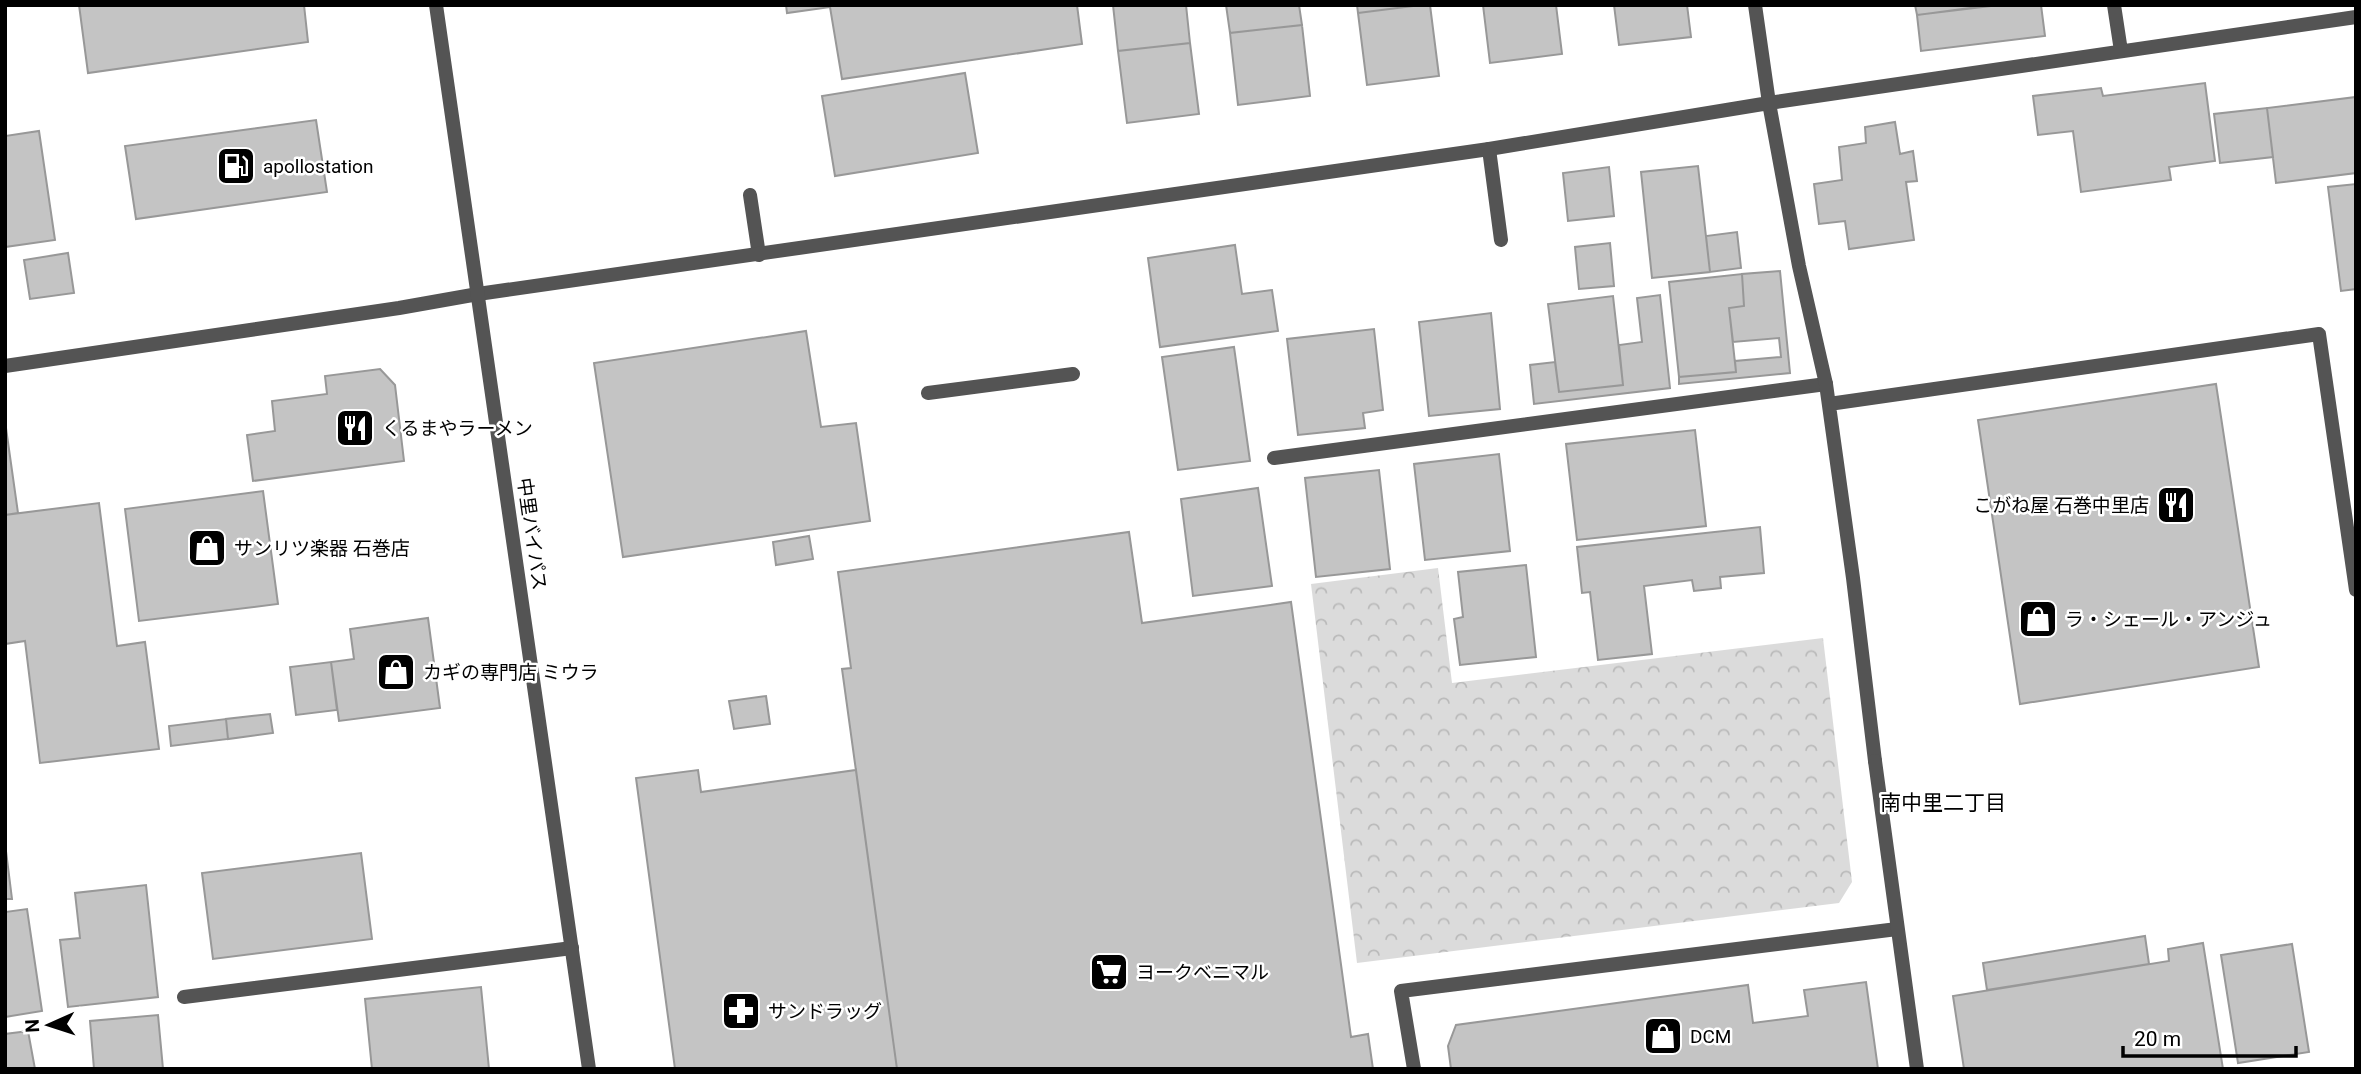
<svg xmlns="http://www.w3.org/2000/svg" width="2361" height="1074" viewBox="0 0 2361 1074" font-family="Roboto,'Noto Sans JP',sans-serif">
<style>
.park{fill:url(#park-crowns)}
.building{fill:#c4c4c4;stroke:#989898;stroke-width:2}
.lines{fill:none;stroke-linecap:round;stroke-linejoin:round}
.service{stroke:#545454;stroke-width:14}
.minor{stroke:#545454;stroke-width:14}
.tertiary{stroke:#545454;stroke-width:14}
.labels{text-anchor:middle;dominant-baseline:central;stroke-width:5;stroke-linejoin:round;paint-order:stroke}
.poi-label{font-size:19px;fill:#000;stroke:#fff;text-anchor:start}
.street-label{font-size:19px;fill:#000;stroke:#fff}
.neighbourhood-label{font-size:21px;fill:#000;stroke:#fff}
</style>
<defs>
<pattern id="park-crowns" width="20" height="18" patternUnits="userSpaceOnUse" patternTransform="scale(1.75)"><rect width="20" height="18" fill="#dbdbdb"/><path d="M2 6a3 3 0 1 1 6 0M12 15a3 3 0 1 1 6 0" fill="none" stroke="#bababa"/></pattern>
</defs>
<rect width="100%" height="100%" fill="#fff"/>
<!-- park -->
<path class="park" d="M1438,568L1452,683L1823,638L1852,882L1839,903L1357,963L1311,584Z"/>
<!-- building -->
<path class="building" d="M79,5H304L308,42L88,73Z
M786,5H1077L1082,44L842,79L830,7L787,13Z
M1113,5H1186L1190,43L1118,51Z
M1226,5H1299L1302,25L1230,33Z
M1357,5H1421L1358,13Z
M1421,5H1430L1439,76L1367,85L1358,13Z
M1483,5H1556L1562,54L1490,63Z
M1614,5H1687L1691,37L1619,45Z
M1915,5H1990V6L1917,15Z
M1992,5H2041L2045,36L1921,51L1917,15Z
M1302,25L1310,96L1238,105L1230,33Z
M1190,43L1199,114L1127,123L1118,51Z
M965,73L978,153L835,176L822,96Z
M2205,83L2215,161L2169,167L2171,180L2081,192L2073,131L2038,135L2033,96L2101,88L2103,96Z
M2356,97V173L2276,183L2267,108Z
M2267,108L2273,157L2220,163L2214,114Z
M316,120L327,192L136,219L125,146Z
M1895,122L1900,154L1913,151L1917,181L1906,182L1914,240L1849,249L1845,221L1819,224L1814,184L1842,180L1839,147L1866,143L1865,127Z
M39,131L55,240L5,247V136Z
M1698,166L1710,272L1652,278L1641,172Z
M1609,167L1614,216L1568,221L1563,173Z
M2356,184V289L2341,291L2328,187Z
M1737,232L1741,268L1710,272L1706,236Z
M1610,243L1614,286L1579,289L1575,247Z
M1235,245L1242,294L1272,290L1278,331L1160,347L1148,258Z
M68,253L74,293L30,299L24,260Z
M1780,271L1790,373L1679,384V377L1736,372L1735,361L1781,357L1779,338L1733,342L1729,308L1744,306L1742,274Z
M1742,274L1744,306L1729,308L1736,372L1679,377L1669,282Z
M1660,295L1670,388L1534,404L1530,365L1555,362L1559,392L1623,385L1619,345L1642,342L1637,298Z
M1613,296L1623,385L1559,392L1548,304Z
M1491,313L1500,409L1429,416L1419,322Z
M1374,329L1383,410L1363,413L1365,428L1298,435L1287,339Z
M806,331L821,427L856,423L870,521L623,557L594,363Z
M1234,347L1250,461L1178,470L1162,357Z
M380,369L395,385L404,461L253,481L247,435L275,431L272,401L327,394L325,376Z
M2216,384L2259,667L2020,704L1978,420Z
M5,421L18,513L5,515Z
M1695,430L1706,526L1577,540L1566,444Z
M1499,454L1510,551L1425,560L1414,464Z
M1379,470L1390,569L1316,577L1305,478Z
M1258,488L1272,586L1193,596L1181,499Z
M263,491L278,604L139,621L125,509Z
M99,503L117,646L145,642L159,749L40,763L25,641L5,644V515Z
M1760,527L1764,573L1720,577L1721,588L1694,591L1692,580L1644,586L1652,654L1598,660L1590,592L1582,593L1577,547Z
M1129,532L1142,623L1291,602L1351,1037L1368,1034L1373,1069H897L842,669L851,668L838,572Z
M809,536L813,559L776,565L773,542Z
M1526,565L1536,657L1460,665L1454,619L1463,617L1458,572Z
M428,618L440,708L339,721L331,662L354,659L350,629Z
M331,662L337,710L296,715L290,667Z
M766,696L770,724L734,729L729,701Z
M270,714L273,733L228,739L226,719Z
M226,719L228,739L171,746L169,726Z
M698,770L701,792L856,770L897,1069H675L636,778Z
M5,843L12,899H5Z
M361,853L372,939L213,959L202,873Z
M146,885L158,997L68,1007L60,940L80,938L75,893Z
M27,909L42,1011L5,1017V912Z
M2145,936L2149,964L1987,990L1983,963Z
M2203,943L2223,1069H1964L1953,996L2169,961L2168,949Z
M2292,944L2309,1052L2238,1063L2221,955Z
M1866,982L1878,1069H1451L1448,1046L1456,1025L1748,985L1753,1023L1808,1016L1804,990Z
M481,987L489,1069H372L365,999Z
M158,1015L163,1069H94L90,1021Z
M28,1031L35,1069H5V1034Z"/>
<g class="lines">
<!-- service -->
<path class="service" d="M1489,149L1501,240
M750,195L759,255
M928,393L1073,374
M1274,458L1826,384
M184,997L572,948"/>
<!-- minor -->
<path class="minor" d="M1755,5L1769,103L1799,266L1826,384L1853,578L1875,761
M2114,5L2121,51
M5,366L399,308L478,294L1489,149L1769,103L2356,17
M1829,404L2319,334L2356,590
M1414,1069L1401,991L1897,929"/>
<!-- tertiary -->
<path class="tertiary" d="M436,5L589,1069
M1875,761L1917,1069"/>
</g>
<!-- icons -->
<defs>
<symbol id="fuel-square" viewBox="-11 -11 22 22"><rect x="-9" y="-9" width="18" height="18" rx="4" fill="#000" stroke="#fff"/><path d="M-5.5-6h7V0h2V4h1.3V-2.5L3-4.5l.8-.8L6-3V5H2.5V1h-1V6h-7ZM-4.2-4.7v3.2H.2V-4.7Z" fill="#fff"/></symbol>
<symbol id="restaurant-square" viewBox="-11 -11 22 22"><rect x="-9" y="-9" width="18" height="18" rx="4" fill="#000" stroke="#fff"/><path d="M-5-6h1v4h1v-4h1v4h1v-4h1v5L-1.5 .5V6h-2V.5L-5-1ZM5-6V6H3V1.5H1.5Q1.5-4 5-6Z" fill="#fff"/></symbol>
<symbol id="shop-square" viewBox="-11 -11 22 22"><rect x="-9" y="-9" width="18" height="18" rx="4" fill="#000" stroke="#fff"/><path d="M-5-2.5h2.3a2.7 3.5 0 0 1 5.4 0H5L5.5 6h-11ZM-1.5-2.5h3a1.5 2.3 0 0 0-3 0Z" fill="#fff"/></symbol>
<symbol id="supermarket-square" viewBox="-11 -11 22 22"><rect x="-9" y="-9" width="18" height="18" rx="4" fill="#000" stroke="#fff"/><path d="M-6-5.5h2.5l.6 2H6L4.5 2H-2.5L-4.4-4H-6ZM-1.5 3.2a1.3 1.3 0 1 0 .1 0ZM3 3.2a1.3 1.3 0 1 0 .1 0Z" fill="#fff"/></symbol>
<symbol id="pharmacy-square" viewBox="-11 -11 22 22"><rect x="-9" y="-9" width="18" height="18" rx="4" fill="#000" stroke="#fff"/><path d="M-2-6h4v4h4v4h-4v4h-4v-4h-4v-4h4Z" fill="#fff"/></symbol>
</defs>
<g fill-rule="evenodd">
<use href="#fuel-square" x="214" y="144" width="44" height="44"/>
<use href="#restaurant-square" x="333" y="406" width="44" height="44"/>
<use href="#restaurant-square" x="2154" y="483" width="44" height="44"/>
<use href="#shop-square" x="185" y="526" width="44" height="44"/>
<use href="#shop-square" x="2016" y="597" width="44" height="44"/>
<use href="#shop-square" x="374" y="650" width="44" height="44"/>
<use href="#supermarket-square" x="1087" y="950" width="44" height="44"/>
<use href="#pharmacy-square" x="719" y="989" width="44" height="44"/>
<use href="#shop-square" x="1641" y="1014" width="44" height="44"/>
</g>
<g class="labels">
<!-- poi labels -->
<g class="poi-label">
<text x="263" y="166">apollostation</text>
<text x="382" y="428">くるまやラーメン</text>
<text x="2149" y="505" text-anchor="end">こがね屋 石巻中里店</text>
<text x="234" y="548">サンリツ楽器 石巻店</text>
<text x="2065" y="619">ラ・シェール・アンジュ</text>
<text x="423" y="672">カギの専門店 ミウラ</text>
<text x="1136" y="972">ヨークベニマル</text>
<text x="768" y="1011">サンドラッグ</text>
<text x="1690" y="1036">DCM</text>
</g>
<!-- street labels -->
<g class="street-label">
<text transform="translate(532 534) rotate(82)">中里バイパス</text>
</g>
<!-- neighbourhood labels -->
<g class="neighbourhood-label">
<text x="1943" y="803">南中里二丁目</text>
</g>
</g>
<!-- border -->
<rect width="2361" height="1074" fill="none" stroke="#000000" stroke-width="14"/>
<!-- north arrow -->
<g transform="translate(49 1025) rotate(267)" stroke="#ffffff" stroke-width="5" paint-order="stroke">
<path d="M0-5L12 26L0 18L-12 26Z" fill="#000000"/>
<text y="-10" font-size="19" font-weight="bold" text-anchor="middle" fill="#000000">N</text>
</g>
<!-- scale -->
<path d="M2123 1046v10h173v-10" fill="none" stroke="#000000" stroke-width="3.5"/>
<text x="2134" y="1046" font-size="21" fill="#000000" stroke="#ffffff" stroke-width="5" paint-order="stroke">20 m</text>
</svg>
